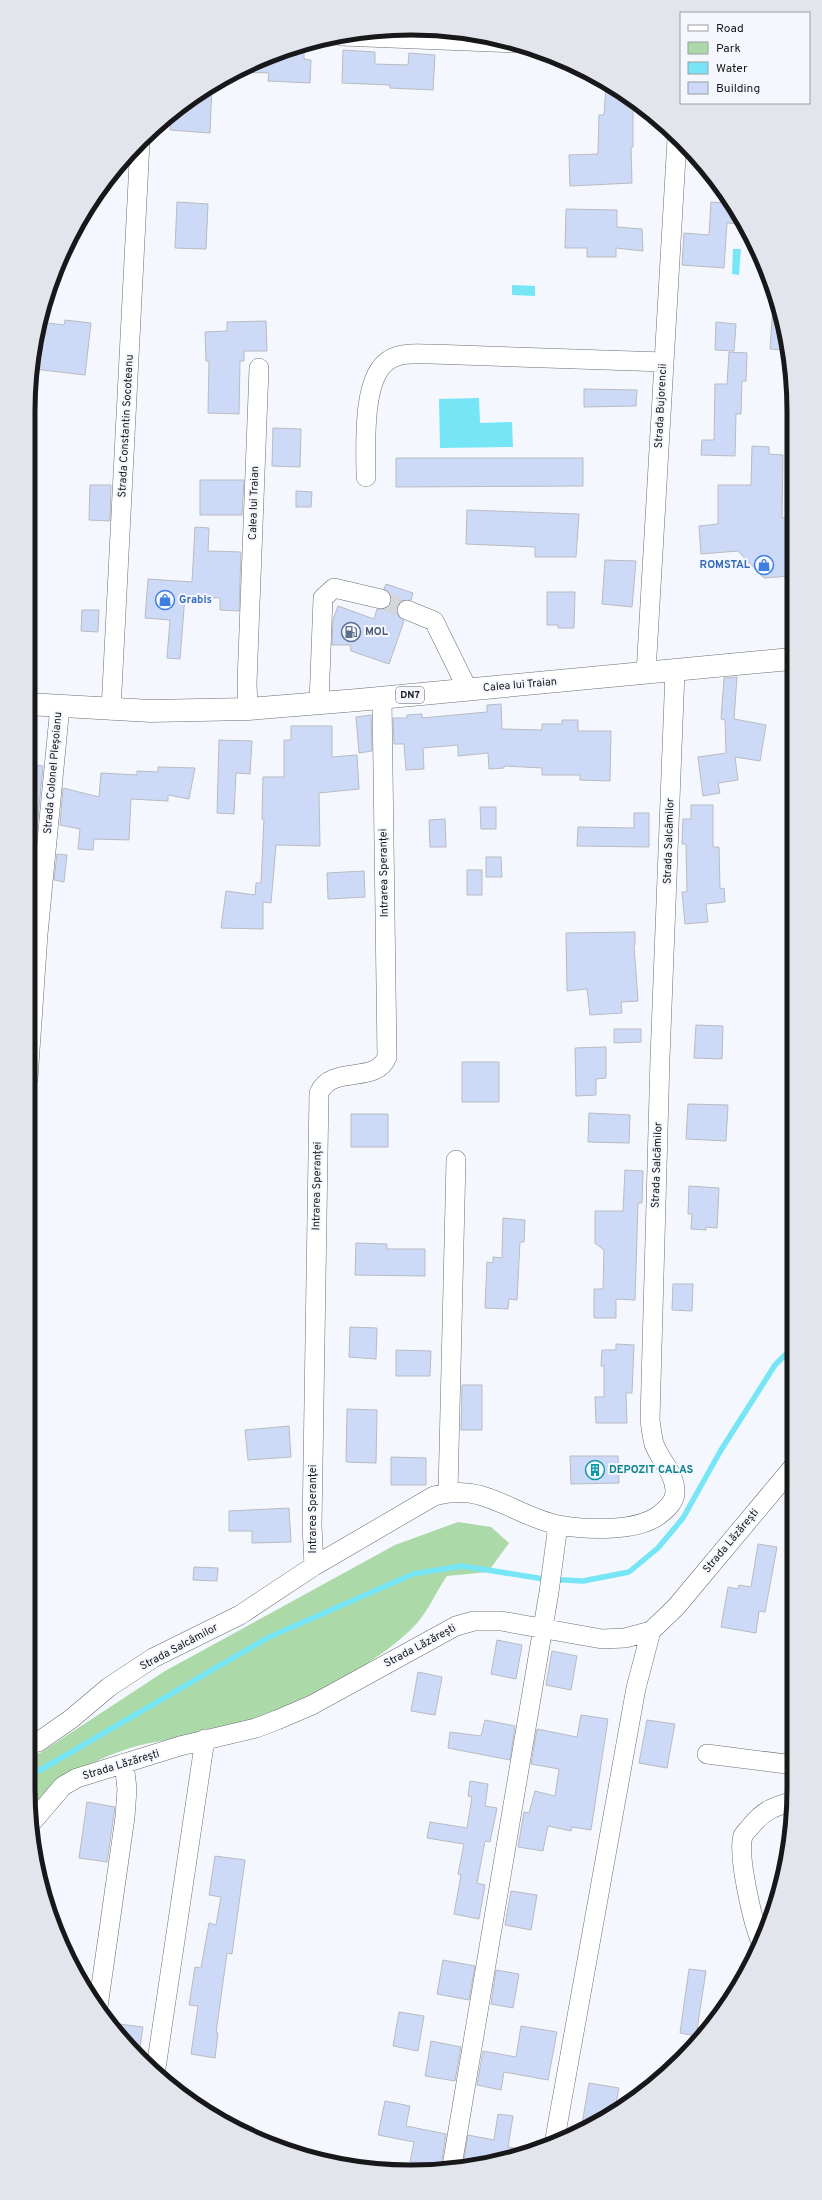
<svg xmlns="http://www.w3.org/2000/svg" width="822" height="2200" viewBox="0 0 822 2200" font-family="Overpass,sans-serif">
<style>
.green{fill:#abd9a8}
.water{fill:#76e6f6}
.lines{fill:none;stroke-linecap:round;stroke-linejoin:round}
.stream{stroke:#76e6f6;stroke-width:5.5}
.building{fill:#cddaf7;stroke:#b9bbc1}
.minor-tunnel{stroke:#d3d6db;stroke-width:19;stroke-dasharray:19 10;stroke-linecap:butt}
.minor-casing{stroke:#6c6e73;stroke-width:20}
.highway-casing{stroke:#6c6e73;stroke-width:23}
.minor{stroke:#fff;stroke-width:19}
.highway{stroke:#fff;stroke-width:22}
.labels{text-anchor:middle;dominant-baseline:central;stroke-width:4;stroke-linejoin:round;paint-order:stroke}
.shield{fill:#f4f7fd;stroke:#5a5b5e;stroke-width:1}
.shield-label{font-size:10px;font-weight:bold;fill:#18181a}
.street-label{font-size:11px;fill:#18181a;stroke:#f4f7fd}
.shop-label{font-size:11px;font-weight:bold;fill:#366cbe;stroke:#f4f7fd;text-anchor:end}
.service-label{font-size:11px;font-weight:bold;fill:#4e5e75;stroke:#f4f7fd;text-anchor:start}
.culture-label{font-size:11px;font-weight:bold;fill:#0d838f;stroke:#f4f7fd;text-anchor:start}
.rim{fill:none;stroke:#18181a;stroke-width:5}
</style>
<rect width="100%" height="100%" fill="#f4f7fd"/>
<!-- green -->
<path class="green" d="M458,1522L491,1527L509,1543L488,1572L447,1576C437,1590 429,1609 418,1622C377,1668 280,1714 220,1729C193,1736 165,1739 137,1746C100,1756 57,1779 31,1807L28,1789V1757L40,1753L165,1671L395,1545Z"/>
<!-- water -->
<path class="water" d="M733,249H741L739,275L732,274Z
M512,285L535,286V296L512,295Z
M479,398L480,423L512,422L513,447L440,448L439,399Z"/>
<g class="lines">
<!-- stream -->
<path class="stream" d="M28,1775L42,1769L267,1638L413,1574L462,1566L544,1579L583,1581L629,1572L658,1548L683,1518L721,1450L775,1365L793,1347"/>
</g>
<!-- building -->
<path class="building" d="M343,50L375,52V64L408,65L409,53L435,55L433,90L390,88V85L342,83Z
M283,51L304,52V59L311,60L310,83L268,81L269,73L236,72Z
M212,84L210,133L170,130L171,114Z
M606,85L624,92L633,101V147H631L632,183L570,186L569,155L598,154L599,115H604Z
M177,202L208,204L206,249L175,248Z
M711,202L727,203L740,224L727,223L724,268L682,265L684,233L709,235Z
M566,209L617,210V227L642,229L643,251L616,248V257H587V248H565Z
M773,304H775L788,350L770,349Z
M65,320L91,323L85,375L34,369L40,322L64,325Z
M266,321L267,351H244V361H240L239,414L208,413L209,361H206L205,332L227,331V322Z
M716,322L736,324L734,351L715,350Z
M729,352L747,353L746,381H742L741,414H736L735,456L701,455L702,440H714L715,384H727Z
M584,389L637,390L636,406L584,407Z
M273,428L301,429L300,467L272,466Z
M752,446L769,447V454L783,455L782,518L791,517V576L764,578L738,551L701,554L699,526L718,524V485H751Z
M396,458H583V486L396,487Z
M200,480H244L242,515H200Z
M90,485H111L110,521L89,520Z
M296,491L312,492L311,507H296Z
M467,510L579,514L576,557H535V547L466,544Z
M195,527L209,528L208,551L241,552L239,611L220,610V598L185,596L180,659L167,658L170,620L145,618L148,579L192,582Z
M605,560L636,561L632,607L602,604Z
M386,584L413,593L411,600L401,601L397,606L398,616L404,621L389,664L351,651L350,645H332L333,620L338,606L374,619L377,609H385L392,602L391,595L384,589Z
M547,592H575L574,628H558V625H547Z
M82,610H99L98,632L81,631Z
M737,677L734,719L766,725L760,761L735,757L738,780L718,783L720,793L703,796L698,757L726,753L725,720L721,719L724,678Z
M501,704L502,729L542,730V724H562V720H578V731H611L610,781L580,780V775H542V768L504,766V768L489,769L488,753L458,756V745L423,748L424,769L406,770L404,744H394L393,718H407V715L422,714V718L487,712V705Z
M371,715L372,751L359,753L356,717Z
M291,726H332V757L357,755L359,789L319,793L320,846L276,845L271,903L263,902V929L221,928L226,891L255,895L256,883H261L264,819H262L263,777H284V740H291Z
M219,740L252,741L250,774L236,773L234,814L217,813Z
M28,764L43,766L33,871H28Z
M158,767L195,768L189,799L168,795V801L131,799L129,840L94,839L93,850L78,849L80,829L60,825L63,788L99,797L101,773L137,775V771L158,772Z
M691,805H713V847H719L720,889L724,888L725,902L706,904L708,922L685,924L682,892H687L686,844H682L683,819H691Z
M480,807H496V829H481Z
M634,813H649V847L577,846L578,827L634,828Z
M445,819L446,847H430L429,820Z
M57,854L67,855L64,882L54,880Z
M486,857H501L502,877H486Z
M467,870H482V895H467Z
M364,871L365,897L328,899L327,873Z
M635,932V945H634L638,1001L621,1002L622,1013L590,1015L587,989L567,991L566,933Z
M696,1025L723,1026L722,1059L694,1058Z
M614,1029H641V1042L614,1043Z
M606,1047V1078L596,1079V1095L576,1096L575,1048Z
M462,1062H499V1102H462Z
M688,1104L728,1105L726,1141L686,1139Z
M589,1113L630,1115L629,1143L588,1142Z
M351,1114H388V1147H351Z
M625,1170L643,1171L642,1203H638L635,1300L616,1299V1318H594V1289H603L604,1250L595,1243V1211H623Z
M689,1186L719,1188L717,1228L706,1227V1230L691,1229L692,1214H688Z
M503,1218L525,1220L524,1242H520L517,1300L509,1299L508,1309L485,1308L487,1262L493,1263V1257L502,1258Z
M356,1243L387,1244V1249H425V1276L355,1275Z
M673,1284H693L692,1311L672,1310Z
M350,1327L377,1328L376,1359L349,1357Z
M616,1344L634,1345L632,1393H626L627,1423H596L595,1397H604V1366H601L602,1350H616Z
M396,1350L431,1351L430,1376H396Z
M462,1385H482V1430H461Z
M347,1409L377,1410L376,1463L346,1462Z
M289,1426L291,1457L248,1460L245,1430Z
M570,1456H618L619,1483L571,1484Z
M391,1457L426,1458V1485H391Z
M289,1508L291,1542L252,1543V1531H229V1511Z
M758,1544L777,1547L765,1612L759,1611L756,1633L721,1627L728,1587L738,1589L739,1585L751,1587Z
M194,1567L218,1568L217,1581L193,1580Z
M497,1640L522,1645L516,1679L491,1674Z
M552,1651L577,1656L571,1690L546,1685Z
M418,1672L442,1677L435,1715L411,1711Z
M581,1715L608,1719L591,1830L572,1827L571,1831L548,1826L543,1851L518,1847L524,1812L529,1813L535,1791L555,1796L559,1769L531,1764L537,1729L577,1737Z
M485,1720L515,1726L510,1760L448,1748L450,1732L481,1736Z
M647,1720L675,1724L667,1768L639,1763Z
M470,1781L488,1784L485,1806L497,1808L490,1842L485,1841L477,1883L485,1885L479,1919L454,1914L461,1875L458,1874L464,1844L427,1838L430,1822L467,1828L472,1797L468,1796Z
M87,1802L115,1807L107,1862L79,1858Z
M215,1856L245,1860L232,1954L227,1953L216,2033H218L215,2058L191,2054L198,2006L189,2005L195,1967L201,1968L209,1923L216,1925L221,1897L209,1895Z
M511,1891L537,1895L531,1930L505,1925Z
M443,1960L475,1966L469,2000L437,1994Z
M689,1969L706,1971L696,2036L680,2033Z
M496,1970L519,1974L513,2008L491,2004Z
M399,2012L424,2016L418,2051L393,2046Z
M119,2024L143,2027L139,2055L123,2041L118,2035Z
M521,2026L557,2032L548,2080L504,2072L501,2090L477,2085L483,2051L516,2057Z
M431,2041L461,2047L455,2081L425,2076Z
M589,2083L619,2088L614,2113L581,2130Z
M385,2101L410,2106L406,2126L446,2134L441,2166L410,2162L414,2142L378,2135Z
M498,2114L513,2116L508,2147L531,2151L486,2165H463L468,2135L494,2140Z"/>
<g class="lines">
<!-- minor-tunnel -->
<path class="minor-tunnel" d="M381,599L407,610"/>
<defs>
<path id="minor" d="M341,36L514,43
M366,477C366,449 361,377 389,360C401,352 418,354 431,354L664,362
M407,610L434,621L468,690
M646,673L677,139
M319,703L323,598L334,588L381,599
M248,709L247,683L259,368
M111,710L140,142
M28,1079L38,934L60,706
M448,1492L456,1160
M314,1566L312,1526L319,1093C332,1064 376,1085 387,1057L382,698
M28,1745L38,1742L71,1719L109,1687L153,1658L240,1615L314,1566L434,1496C449,1492 465,1491 479,1495C506,1502 531,1520 559,1525C586,1530 637,1532 659,1515C667,1509 676,1501 675,1490C674,1472 660,1460 654,1444C652,1436 651,1428 650,1420L660,1058L675,671
M707,1754L794,1765
M33,1821L63,1786L77,1778L180,1746L256,1728L277,1720L312,1705L456,1626L474,1621H501L602,1639L625,1638L651,1631L676,1607L793,1467
M761,1942C753,1923 737,1855 743,1836C744,1833 749,1829 751,1826C763,1811 774,1806 792,1802
M98,2007L125,1817L127,1789L124,1763
M156,2068L205,1739
M554,2144L636,1688L651,1631
M452,2166L549,1592L558,1525"/>
<path id="highway" d="M28,704L151,711L248,709L358,700L791,659"/>
</defs>
<!-- minor casing -->
<use href="#minor" class="minor-casing"/>
<!-- highway casing -->
<use href="#highway" class="highway-casing"/>
<!-- minor -->
<use href="#minor" class="minor"/>
<!-- highway -->
<use href="#highway" class="highway"/>
</g>
<!-- icons -->
<defs>
<symbol id="shop-ring" viewBox="-11 -11 22 22"><circle r="9.5" fill="#f4f7fd" stroke="#3f7fe0" stroke-width="1.5"/><path d="M-5-2.5h2.3a2.7 3.5 0 0 1 5.4 0H5L5.5 6h-11ZM-1.5-2.5h3a1.5 2.3 0 0 0-3 0Z" fill="#3f7fe0"/></symbol>
<symbol id="fuel-ring" viewBox="-11 -11 22 22"><circle r="9.5" fill="#f4f7fd" stroke="#5c6f8a" stroke-width="1.5"/><path d="M-5.5-6h7V0h2V4h1.3V-2.5L3-4.5l.8-.8L6-3V5H2.5V1h-1V6h-7ZM-4.2-4.7v3.2H.2V-4.7Z" fill="#5c6f8a"/></symbol>
<symbol id="building-ring" viewBox="-11 -11 22 22"><circle r="9.5" fill="#f4f7fd" stroke="#0f9aa8" stroke-width="1.5"/><path d="M-4-6H4V6H1V3H-1V6H-4ZM-2.5-4.3h1.7v1.8h-1.7ZM.8-4.3h1.7v1.8H.8ZM-2.5-1h1.7V.8h-1.7ZM.8-1h1.7V.8H.8Z" fill="#0f9aa8"/></symbol>
</defs>
<g fill-rule="evenodd">
<use href="#shop-ring" x="753" y="554" width="22" height="22"/>
<use href="#shop-ring" x="154" y="589" width="22" height="22"/>
<use href="#fuel-ring" x="340" y="621" width="22" height="22"/>
<use href="#building-ring" x="584" y="1459" width="22" height="22"/>
</g>
<g class="labels">
<!-- shield labels -->
<rect class="shield" x="396" y="687" width="28" height="16" rx="3"/>
<g class="shield-label">
<text x="410" y="695">DN7</text>
</g>
<!-- street labels -->
<g class="street-label">
<text transform="translate(661 406) rotate(-87)">Strada Bujorencii</text>
<text transform="translate(126 426) rotate(-87)">Strada Constantin Socoteanu</text>
<text transform="translate(254 503) rotate(-88)">Calea lui Traian</text>
<text transform="translate(520 685) rotate(-5)">Calea lui Traian</text>
<text transform="translate(53 773) rotate(-85)">Strada Colonel Pleșoianu</text>
<text transform="translate(669 841) rotate(-88)">Strada Salcâmilor</text>
<text transform="translate(384 873) rotate(-91)">Intrarea Speranței</text>
<text transform="translate(657 1165) rotate(-88)">Strada Salcâmilor</text>
<text transform="translate(317 1186) rotate(-89)">Intrarea Speranței</text>
<text transform="translate(313 1509) rotate(-90)">Intrarea Speranței</text>
<text transform="translate(731 1541) rotate(-50)">Strada Lăzărești</text>
<text transform="translate(420 1646) rotate(-28)">Strada Lăzărești</text>
<text transform="translate(179 1647) rotate(-28)">Strada Salcâmilor</text>
<text transform="translate(121 1765) rotate(-17)">Strada Lăzărești</text>
</g>
<!-- shop labels -->
<g class="shop-label">
<text x="750" y="565">ROMSTAL</text>
<text x="179" y="600" text-anchor="start">Grabis</text>
</g>
<!-- service labels -->
<g class="service-label">
<text x="365" y="632">MOL</text>
</g>
<!-- culture labels -->
<g class="culture-label">
<text x="609" y="1470">DEPOZIT CALAS</text>
</g>
</g>
<!-- crop -->
<path d="M0 0H822V2200H0ZM411 35H411A376 376 0 0 1 787 411V1789A376 376 0 0 1 411 2165H411A376 376 0 0 1 35 1789V411A376 376 0 0 1 411 35Z" fill="#e2e5eb" fill-rule="evenodd"/>
<path class="rim" d="M411 35H411A376 376 0 0 1 787 411V1789A376 376 0 0 1 411 2165H411A376 376 0 0 1 35 1789V411A376 376 0 0 1 411 35Z"/>
<!-- legend -->
<rect x="680" y="12" width="130" height="92" fill="#f4f7fd" stroke="#9c9ea2"/>
<rect x="688" y="25" width="20" height="6" fill="#ffffff" stroke="#9c9ea2"/>
<text x="716" y="32" font-size="12" fill="#18181a">Road</text>
<rect x="688" y="42" width="20" height="12" fill="#abd9a8" stroke="#9c9ea2"/>
<text x="716" y="52" font-size="12" fill="#18181a">Park</text>
<rect x="688" y="62" width="20" height="12" fill="#76e6f6" stroke="#9c9ea2"/>
<text x="716" y="72" font-size="12" fill="#18181a">Water</text>
<rect x="688" y="82" width="20" height="12" fill="#cddaf7" stroke="#9c9ea2"/>
<text x="716" y="92" font-size="12" fill="#18181a">Building</text>
</svg>
